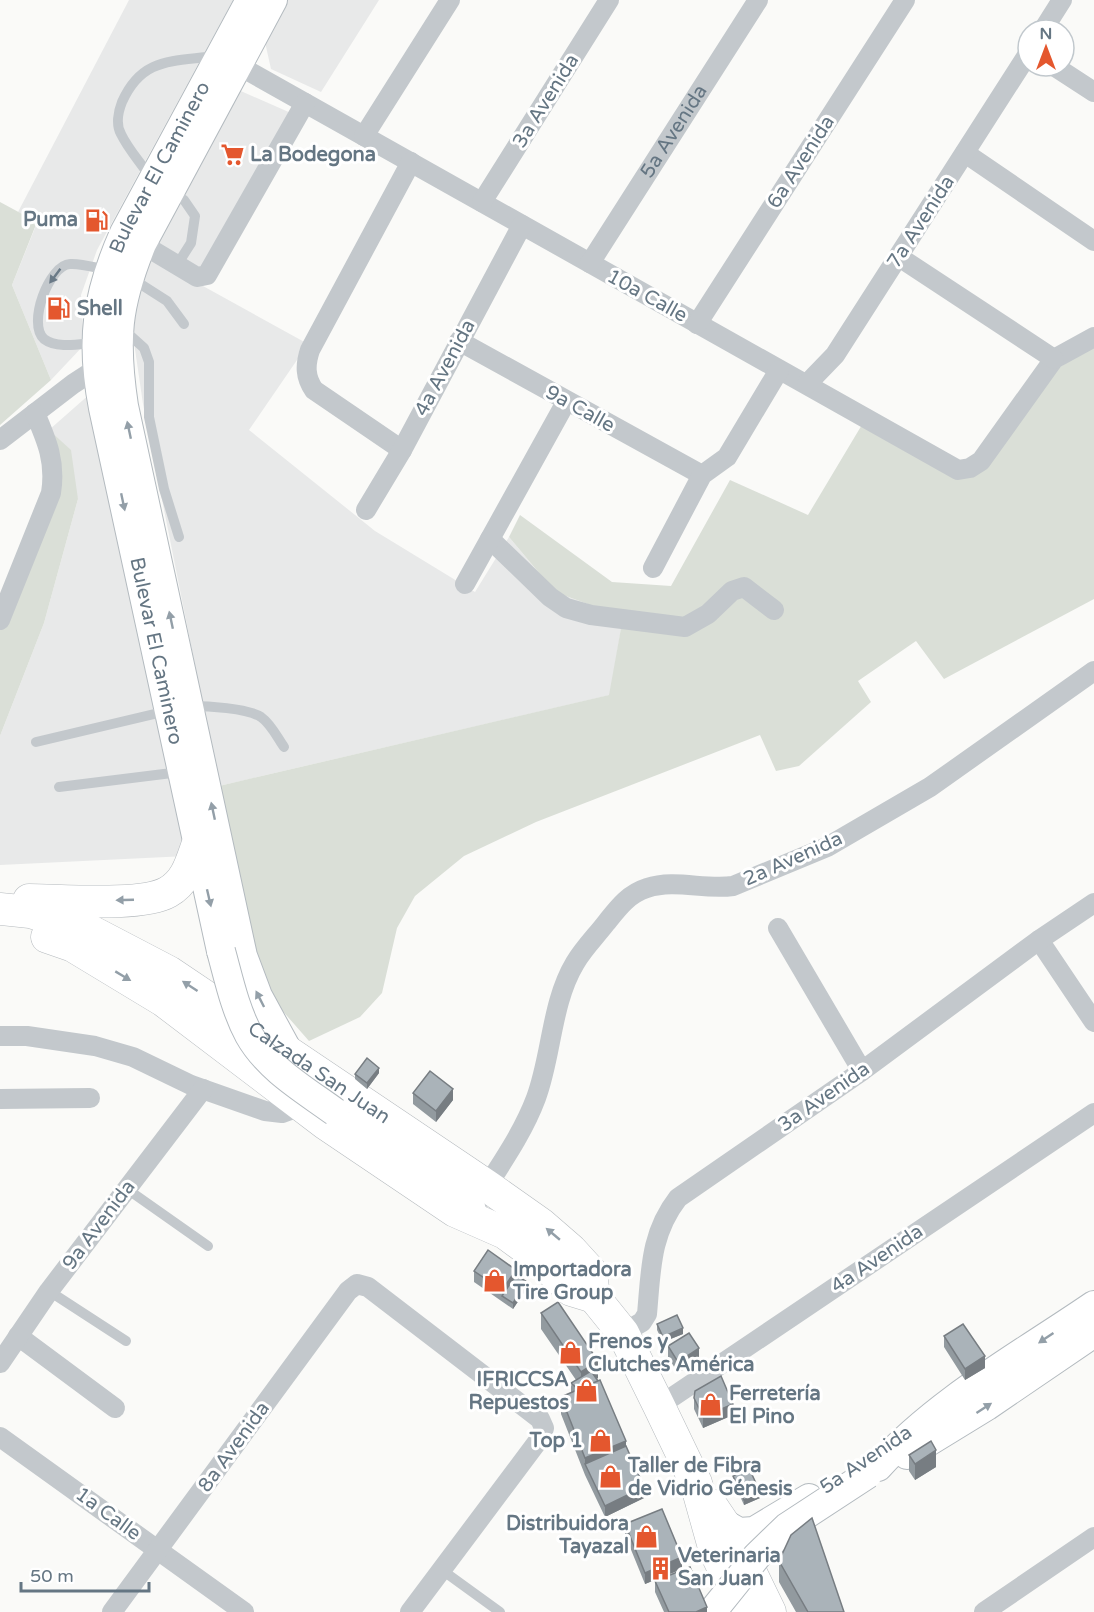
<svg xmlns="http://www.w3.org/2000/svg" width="1094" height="1612" viewBox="0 0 1094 1612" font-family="'Varela Round',sans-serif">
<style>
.built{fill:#e8e9e9}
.green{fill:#dadfd7}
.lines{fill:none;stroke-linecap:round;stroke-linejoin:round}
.secondary-casing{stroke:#b3babf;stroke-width:30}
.primary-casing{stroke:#b5babe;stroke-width:33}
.lane{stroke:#c3c8cc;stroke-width:10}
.street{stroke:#c3c8cc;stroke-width:20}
.secondary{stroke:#fff;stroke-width:28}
.primary{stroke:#fff;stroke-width:32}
.secondary-bridge-casing{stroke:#b3babf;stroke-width:30;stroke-linecap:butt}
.secondary-bridge{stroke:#fff;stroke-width:28}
.wall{fill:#929a9f}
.shaded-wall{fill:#777d82}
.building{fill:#aab3b9;stroke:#777d82;stroke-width:1.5}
.oneway{fill:#6a7a87}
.oneway2{fill:#939fa8}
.labels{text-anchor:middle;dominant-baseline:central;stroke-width:6;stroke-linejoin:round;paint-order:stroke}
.street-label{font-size:20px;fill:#657683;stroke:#fff}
.poi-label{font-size:20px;font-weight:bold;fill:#657683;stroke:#fff;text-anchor:start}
</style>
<rect width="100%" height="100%" fill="#fafaf8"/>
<!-- built -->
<path class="built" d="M129,0H233L97,250L81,295L84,345L51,380L12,285L37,223L18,212Z
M288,0H379L321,92L271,69L265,42Z
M234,88L300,117L203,286L308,344L249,430L375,531L475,592L509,537L555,592L623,617L610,695L219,786L143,404L131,322L140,282Z
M91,393L187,856L0,865V736L44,623L78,499L49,430Z"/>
<!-- green -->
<path class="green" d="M0,202L37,222L12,285L51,380L0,425Z
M1094,345V599L944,679L916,641L858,681L871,702L799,766L776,771L760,735L536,822L464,856L415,896L397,928L382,993L360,1017L309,1041L280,1008L259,970L219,786L609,695L623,617L555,592L509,537L520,515L612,582L671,586L730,480L808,515L866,418L972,474L1060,367Z
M49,430L71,450L78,499L44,623L0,736V612L50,475Z"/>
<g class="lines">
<defs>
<g id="secondary">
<path d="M273,0L142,244C117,305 114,340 124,406L243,956L258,996L288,1051"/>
<path id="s2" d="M221,951L103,408C90,341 96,296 124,233L250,0"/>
<path d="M355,1125C391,1149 446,1176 472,1210"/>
<path d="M907,1455L987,1406L1094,1333"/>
<path d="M878,1467C937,1401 1021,1355 1094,1305"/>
<path d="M725,1524L739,1532L754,1531L809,1498"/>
</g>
<g id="primary">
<path d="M29,900C61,900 142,907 168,892C186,882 191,863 197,846"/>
<path id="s3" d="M0,909L30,912L81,926L169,972L487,1186L541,1224L571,1250L591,1272L594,1297L623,1333L659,1406L696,1483L715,1551L744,1612"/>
<path d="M47,937L73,946L164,1001L326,1124L455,1211L505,1233L535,1255L571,1290L594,1297"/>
<path d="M711,1505L736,1542L770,1612"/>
</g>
</defs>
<!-- secondary casing -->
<use href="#secondary" class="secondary-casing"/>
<!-- primary casing -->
<use href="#primary" class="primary-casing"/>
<!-- lane -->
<path class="lane" d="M150,177C141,163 128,149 121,134C116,125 118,112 122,102C142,57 172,62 215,56
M170,193L184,200L195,216L191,243L177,265
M131,278L167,301L184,324
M124,330L144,348L149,362V417L164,489L179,537
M95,343C80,344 57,349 44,339C27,324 49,265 70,264C81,263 96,268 107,270
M190,706C207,706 247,708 261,717C271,724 277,737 284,747
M36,742L167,711
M59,787L180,772
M127,1189L208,1246
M49,1291L126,1341
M442,1570L500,1612"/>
<!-- street -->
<g class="street">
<path d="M1043,30L1062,0"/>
<path d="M227,59L958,470L970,468L981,461L1054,359L1094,337"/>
<path d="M1054,66L1094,92"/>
<path d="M364,136L450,0"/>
<path d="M965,153L1094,241"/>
<path d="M482,202L609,0"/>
<path d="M142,244L197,277L207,275L305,103"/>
<path d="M899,257L1054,359"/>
<path id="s1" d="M590,263L758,0"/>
<path d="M697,324L905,0"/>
<path d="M459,341L702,475"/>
<path d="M807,384L835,355L1028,54"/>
<path d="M0,440L73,384L96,369"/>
<path d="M402,450L314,390C305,377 305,365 310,350L411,162"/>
<path d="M366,510L402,450L522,225"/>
<path d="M490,539L550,597L566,608L591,615L685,627L708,614L732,591L744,587L774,610"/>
<path d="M653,568L702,475L727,457L779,370"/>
<path d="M465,584L566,402"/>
<path d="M0,620L51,493C56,462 47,441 35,413"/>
<path d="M778,928L862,1071"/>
<path d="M1039,940L1094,1022"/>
<path d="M0,1036H27L95,1046L133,1057L191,1085L265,1111L282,1113L301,1106"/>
<path d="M0,1099L90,1098"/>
<path d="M487,1186C505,1158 524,1130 536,1098C552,1055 551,1003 575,963C583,949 596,936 606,923C618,908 628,894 647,888C675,879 704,890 733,886L827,847L930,787L1094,671"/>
<path d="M623,1333L642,1322L647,1314C651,1271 650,1234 678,1198L862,1071L1039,940L1094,903"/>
<path d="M18,1336L115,1408"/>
<path d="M0,1363L49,1291L203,1089"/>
<path d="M659,1406L1094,1113"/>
<path d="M0,1437L244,1612"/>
<path d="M112,1612L348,1291L357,1284L368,1287L540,1419L544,1428L541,1437L410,1612"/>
<path d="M984,1612L1094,1537"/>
</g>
<!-- secondary -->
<use href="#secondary" class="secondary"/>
<!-- primary -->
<use href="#primary" class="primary"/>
<defs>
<path id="secondary-bridge" d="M221,951C229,980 235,1009 249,1035C268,1069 305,1090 335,1112
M712,1612L757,1556L787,1527L868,1474"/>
</defs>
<!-- secondary-bridge casing -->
<use href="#secondary-bridge" class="secondary-bridge-casing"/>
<!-- secondary-bridge -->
<use href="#secondary-bridge" class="secondary-bridge"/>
</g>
<!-- wall -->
<path class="wall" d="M379,1073L367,1089L355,1079V1074Z
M413,1093L453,1100L436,1122L413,1104Z
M474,1271L516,1275L527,1288L513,1309L474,1282Z
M541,1313L598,1378L596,1379L626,1446L644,1498L605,1517L585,1475L561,1414V1397L571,1393V1383L576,1380L541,1329Z
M657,1324L683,1334L663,1342L657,1330Z
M944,1336L985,1368L965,1380L944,1347Z
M668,1346L699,1359L678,1373L668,1357Z
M694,1398L733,1415L703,1428L694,1409Z
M909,1455L936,1467L915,1480L909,1471Z
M733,1476L760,1498L744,1505L733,1481Z
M625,1524L682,1569L645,1584L625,1535Z
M779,1561L844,1612H796L779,1582Z
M655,1581L707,1612H664L655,1592Z"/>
<!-- shaded-wall -->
<path class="shaded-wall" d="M379,1068V1073L367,1089V1083Z
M453,1089V1100L436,1122V1111Z
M516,1270V1281L502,1296V1290Z
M527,1282V1288L513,1309V1303Z
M683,1328V1334L663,1342V1337Z
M699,1348V1359L678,1373V1362Z
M985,1356V1368L965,1380V1369Z
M598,1361V1378L581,1388V1372Z
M733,1404V1415L703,1428V1417Z
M626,1441V1457L585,1464V1458Z
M936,1450V1467L915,1480V1464Z
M644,1487V1498L605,1517V1506Z
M760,1492V1498L744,1505V1500Z
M682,1557V1569L645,1584V1573Z
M707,1607V1612H696Z"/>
<!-- building -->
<path class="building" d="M367,1058L379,1068L367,1083L355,1074Z
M430,1071L453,1089L436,1111L413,1093Z
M488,1250L516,1270L502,1290L474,1271Z
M516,1275L527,1282L513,1303L502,1296Z
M558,1302L598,1361L581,1372L541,1313Z
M677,1315L683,1328L663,1337L657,1324Z
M963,1324L985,1356L965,1369L944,1336Z
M689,1333L699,1348L678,1362L668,1346Z
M591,1371L598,1381L578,1389L571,1383Z
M721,1376L733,1404L703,1417L694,1398L695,1391Z
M600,1380L626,1441L585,1458L561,1397Z
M931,1441L936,1450L915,1464L909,1455Z
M626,1446L644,1487L605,1506L585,1464Z
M749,1468L760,1492L744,1500L733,1476Z
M662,1509L682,1557L645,1573L625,1524Z
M812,1518L844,1612H808L779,1561L791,1535Z
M690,1567L707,1607L696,1612H669L655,1581Z"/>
<!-- one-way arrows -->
<defs><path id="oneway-solid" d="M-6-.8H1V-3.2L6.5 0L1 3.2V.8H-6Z" transform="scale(1.5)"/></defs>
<use class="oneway" href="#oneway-solid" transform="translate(55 276) rotate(127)"/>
<g class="oneway2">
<use href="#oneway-solid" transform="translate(129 430) rotate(-102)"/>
<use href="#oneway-solid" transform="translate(123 502) rotate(78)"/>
<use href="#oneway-solid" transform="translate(171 620) rotate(-102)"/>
<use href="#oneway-solid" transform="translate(213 811) rotate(-102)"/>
<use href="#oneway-solid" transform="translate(209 898) rotate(77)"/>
<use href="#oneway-solid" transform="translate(125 900) rotate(178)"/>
<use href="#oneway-solid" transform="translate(123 976) rotate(31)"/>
<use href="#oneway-solid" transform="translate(190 986) rotate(-147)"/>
<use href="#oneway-solid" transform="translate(260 999) rotate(-117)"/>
<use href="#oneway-solid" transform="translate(553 1234) rotate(-140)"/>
<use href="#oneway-solid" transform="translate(1046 1338) rotate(146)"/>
<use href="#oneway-solid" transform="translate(984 1408) rotate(-33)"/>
</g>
<!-- icons -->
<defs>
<symbol id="supermarket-bare" viewBox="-9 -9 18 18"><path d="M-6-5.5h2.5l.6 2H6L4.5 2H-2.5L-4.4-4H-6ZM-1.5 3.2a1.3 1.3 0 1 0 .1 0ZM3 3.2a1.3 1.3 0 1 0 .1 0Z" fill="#e4572e" stroke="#fff" stroke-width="2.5" paint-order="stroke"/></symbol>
<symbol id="fuel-bare" viewBox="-9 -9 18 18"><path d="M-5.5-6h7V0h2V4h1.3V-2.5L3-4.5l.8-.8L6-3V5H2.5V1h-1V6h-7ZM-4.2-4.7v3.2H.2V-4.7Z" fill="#e4572e" stroke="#fff" stroke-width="2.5" paint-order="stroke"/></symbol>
<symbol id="shop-bare" viewBox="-9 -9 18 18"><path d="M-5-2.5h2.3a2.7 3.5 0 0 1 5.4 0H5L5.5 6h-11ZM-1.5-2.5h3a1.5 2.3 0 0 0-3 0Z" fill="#e4572e" stroke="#fff" stroke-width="2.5" paint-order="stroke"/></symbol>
<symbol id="building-bare" viewBox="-9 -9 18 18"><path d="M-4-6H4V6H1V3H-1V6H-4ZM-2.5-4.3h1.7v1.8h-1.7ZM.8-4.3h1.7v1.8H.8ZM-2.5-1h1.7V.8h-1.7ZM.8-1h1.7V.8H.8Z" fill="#e4572e" stroke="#fff" stroke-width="2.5" paint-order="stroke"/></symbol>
</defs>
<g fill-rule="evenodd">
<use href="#supermarket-bare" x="216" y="138" width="33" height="33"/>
<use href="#fuel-bare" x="80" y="204" width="33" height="33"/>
<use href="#fuel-bare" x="42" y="292" width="33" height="33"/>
<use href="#shop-bare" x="478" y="1264" width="33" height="33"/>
<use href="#shop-bare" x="554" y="1336" width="33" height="33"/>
<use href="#shop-bare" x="570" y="1374" width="33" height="33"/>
<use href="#shop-bare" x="694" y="1388" width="33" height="33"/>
<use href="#shop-bare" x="584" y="1424" width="33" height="33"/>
<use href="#shop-bare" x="594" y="1460" width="33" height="33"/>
<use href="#shop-bare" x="630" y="1520" width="33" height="33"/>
<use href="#building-bare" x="644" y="1552" width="33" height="33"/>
</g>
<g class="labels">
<!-- street labels -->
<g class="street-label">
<text transform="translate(546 101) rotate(-58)">3a Avenida</text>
<text stroke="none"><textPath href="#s1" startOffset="156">5a Avenida</textPath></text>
<text transform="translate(801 162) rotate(-57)">6a Avenida</text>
<text stroke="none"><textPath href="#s2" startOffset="810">Bulevar El Caminero</textPath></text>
<text transform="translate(921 222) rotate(-57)">7a Avenida</text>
<text transform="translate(647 296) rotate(29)">10a Calle</text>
<text transform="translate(445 368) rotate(-62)">4a Avenida</text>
<text transform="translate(580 409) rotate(29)">9a Calle</text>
<text transform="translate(156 651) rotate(78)">Bulevar El Caminero</text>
<text transform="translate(793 859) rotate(-24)">2a Avenida</text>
<text stroke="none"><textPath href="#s3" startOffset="363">Calzada San Juan</textPath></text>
<text transform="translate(824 1097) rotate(-35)">3a Avenida</text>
<text transform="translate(99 1225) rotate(-53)">9a Avenida</text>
<text transform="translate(877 1259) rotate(-34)">4a Avenida</text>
<text transform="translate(234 1447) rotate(-54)">8a Avenida</text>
<text transform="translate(866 1460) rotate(-34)">5a Avenida</text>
<text transform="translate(108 1514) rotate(36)">1a Calle</text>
</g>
<!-- poi labels -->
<g class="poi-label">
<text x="250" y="155">La Bodegona</text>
<text x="78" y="220" text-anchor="end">Puma</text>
<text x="77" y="309">Shell</text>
<text x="513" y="1270">Importadora<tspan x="513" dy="23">Tire Group</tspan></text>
<text x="588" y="1342">Frenos y<tspan x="588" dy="23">Clutches América</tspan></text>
<text x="569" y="1380" text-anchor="end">IFRICCSA<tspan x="569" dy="23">Repuestos</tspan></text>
<text x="729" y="1394">Ferretería<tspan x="729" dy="23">El Pino</tspan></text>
<text x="583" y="1441" text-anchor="end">Top 1</text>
<text x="628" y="1466">Taller de Fibra<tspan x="628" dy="23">de Vidrio Génesis</tspan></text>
<text x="629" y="1524" text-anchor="end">Distribuidora<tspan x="629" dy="23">Tayazal</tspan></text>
<text x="678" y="1556">Veterinaria<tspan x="678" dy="23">San Juan</tspan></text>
</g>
</g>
<!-- north arrow -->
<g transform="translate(1046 48)"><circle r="28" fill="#ffffff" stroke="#c1c8cd" stroke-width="1.5"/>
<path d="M0-4.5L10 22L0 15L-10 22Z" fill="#e4572e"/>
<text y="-9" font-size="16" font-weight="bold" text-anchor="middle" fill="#657683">N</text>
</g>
<!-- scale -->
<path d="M21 1582v9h128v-9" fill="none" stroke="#657683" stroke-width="3"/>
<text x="30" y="1582" font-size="18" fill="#657683" stroke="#ffffff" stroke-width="4.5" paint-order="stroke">50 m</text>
</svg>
